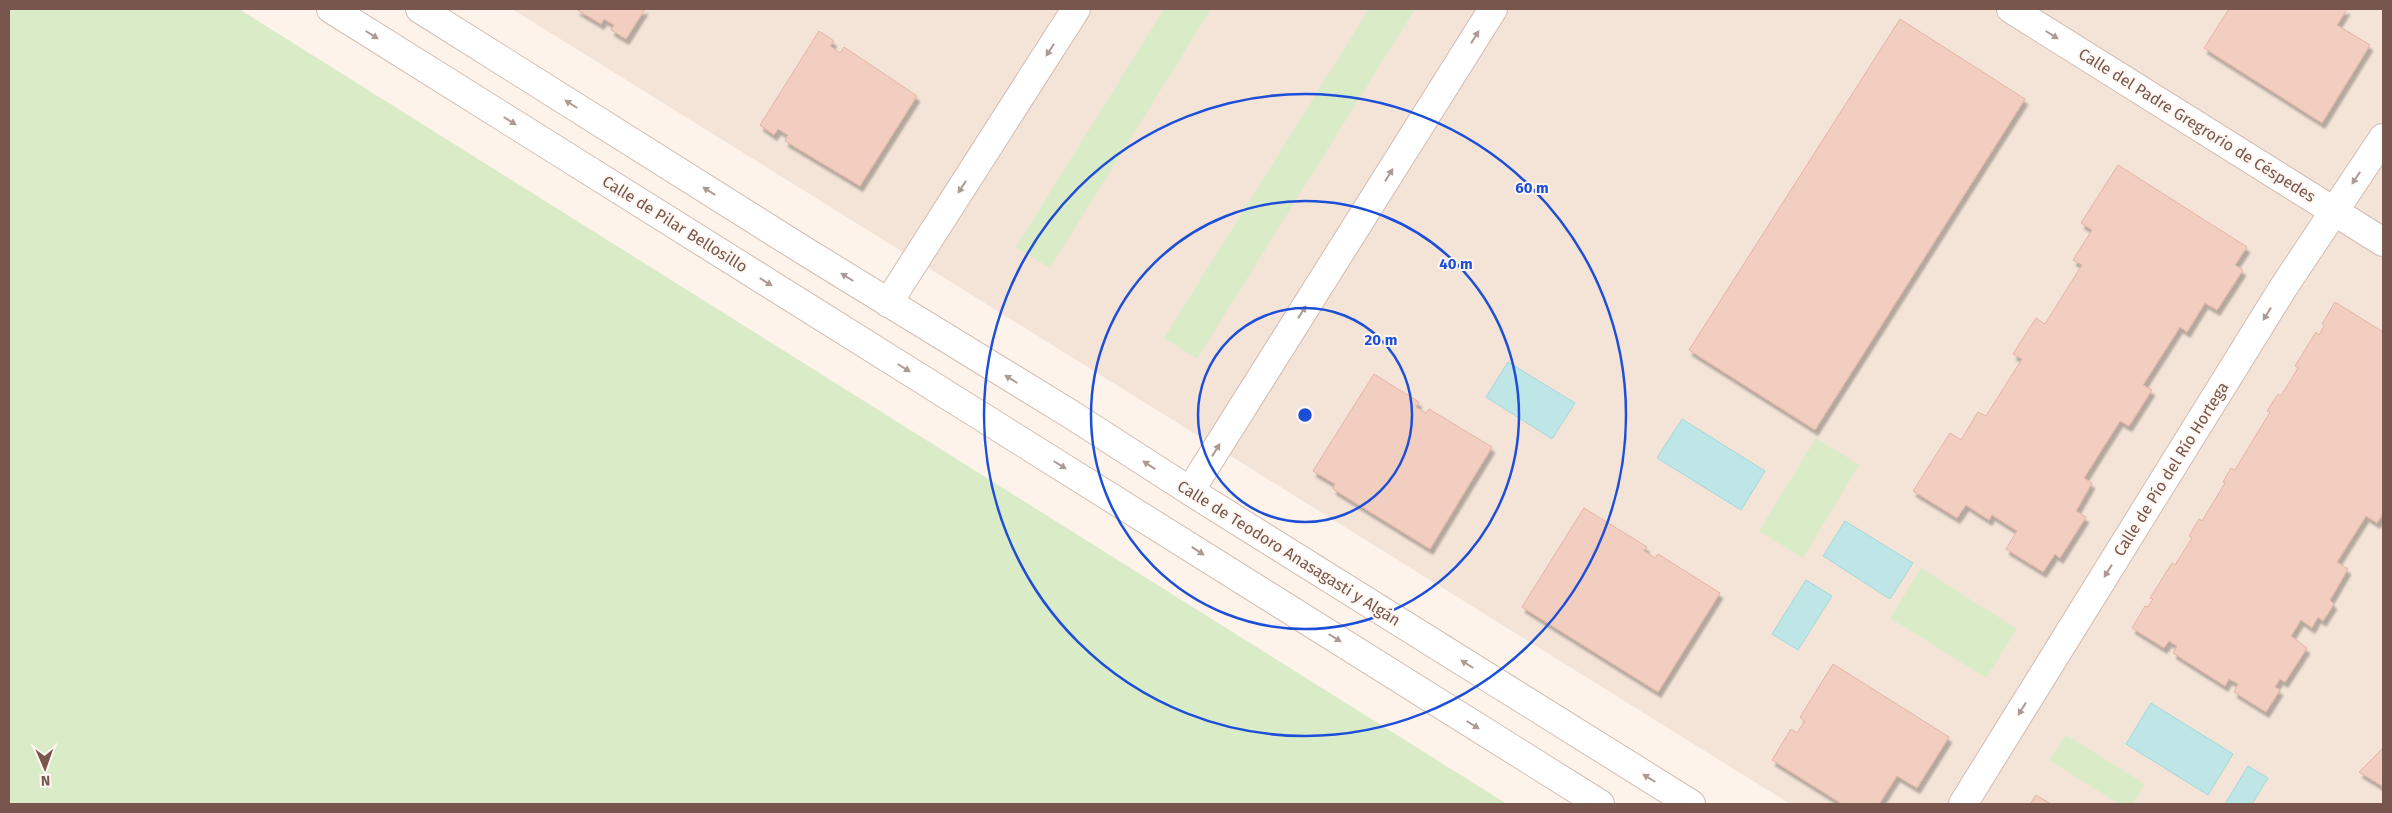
<svg xmlns="http://www.w3.org/2000/svg" width="2392" height="813" viewBox="0 0 2392 813" font-family="'Fira Sans',sans-serif">
<style>
.residential{fill:#f4e4d8}
.green{fill:#daebc8}
.water{fill:#bee6e7;stroke:#a4d7d9}
.building{fill:#f2cec1;stroke:#e5b3a2;filter:url(#shadow)}
.lines{fill:none;stroke-linecap:round;stroke-linejoin:round}
.street-casing{stroke:#d2bcb1;stroke-width:30}
.street{stroke:#fff;stroke-width:28}
.oneway{fill:#ae9a94}
.ring{fill:none;stroke:#1d4ed8;stroke-width:2.5}
.labels{text-anchor:middle;dominant-baseline:central;stroke-width:4;stroke-linejoin:round;paint-order:stroke}
.street-label{font-size:16px;fill:#78564d;stroke:#fff7f1}
.centre{fill:#1d4ed8;stroke:#fff7f1;stroke-width:2.5}
.ring-label{font-size:15px;text-anchor:middle;font-weight:bold;fill:#1d4ed8;stroke:#fff7f1;stroke-width:4;stroke-linejoin:round;paint-order:stroke}
</style>
<defs>
<filter id="shadow"><feDropShadow dx="3" dy="5.5" stdDeviation="1" flood-color="#0004"/></filter>
</defs>
<rect width="100%" height="100%" fill="#fdf3ea"/>
<!-- residential -->
<path class="residential" d="M512,9H2383V804H1790Z"/>
<!-- green -->
<path class="green" d="M9,9H239L1507,804H9Z
M1164,9H1211L1050,268L1016,247Z
M1369,9H1415L1197,359L1164,338Z
M1816,438L1859,465L1803,558L1759,531Z
M1921,568L2017,629L1986,678L1890,618Z
M2066,735L2145,784L2133,804H2119L2049,760Z"/>
<!-- water -->
<path class="water" d="M1508,362L1575,403L1552,439L1486,397Z
M1682,419L1765,471L1741,510L1657,458Z
M1845,521L1913,563L1890,599L1823,556Z
M1806,580L1832,596L1798,650L1772,634Z
M2151,703L2233,754L2208,795L2126,744Z
M2248,766L2268,778L2252,804H2225Z"/>
<!-- building -->
<path class="building" d="M576,9H645L626,39L611,30L614,25L604,19L601,24Z
M2229,9H2347L2337,25L2370,45L2322,123L2204,48Z
M1900,19L2025,99L1815,430L1689,350Z
M819,31L834,41L830,46L840,53L844,47L917,96L860,186L785,141L788,135L778,129L774,135L760,125Z
M2118,165L2247,247L2235,265L2243,270L2217,310L2205,303L2187,332L2180,327L2143,385L2152,390L2129,426L2120,421L2084,478L2092,483L2076,511L2086,517L2060,558L2055,554L2043,572L2006,549L2017,531L1992,515L1989,520L1966,505L1957,518L1913,491L1950,433L1961,440L1978,412L1986,416L2022,359L2013,354L2036,318L2045,324L2082,265L2073,260L2092,230L2081,223Z
M2335,302L2383,332V514L2377,523L2366,516L2337,562L2348,569L2330,600L2334,604L2323,621L2318,617L2312,628L2301,620L2291,636L2307,648L2285,682L2280,679L2275,687L2280,690L2266,712L2234,692L2238,684L2229,679L2225,686L2173,653L2177,646L2169,641L2164,648L2132,628L2145,606L2148,607L2153,599L2150,598L2172,563L2175,565L2192,538L2189,536L2199,519L2202,521L2225,483L2223,482L2231,468L2235,470L2270,412L2267,411L2278,394L2281,396L2298,368L2295,366L2316,332L2319,335L2324,326L2322,324Z
M1374,374L1419,402L1416,407L1426,413L1429,409L1492,447L1430,549L1333,489L1335,484L1313,471Z
M1584,508L1647,547L1644,551L1655,558L1658,554L1720,593L1658,692L1522,607Z
M1833,664L1949,737L1917,788L1897,776L1879,804H1842L1772,760L1791,729L1797,733L1805,721L1800,717Z
M2383,748V785L2382,786L2359,772Z
M2036,795L2051,804H2030Z"/>
<g class="lines">
<defs>
<path id="street" d="M331,9L1600,804
M420,9L811,255L1072,415L1190,491L1691,804
M2011,9L2383,242
M888,303L1076,9
M1190,491L1493,9
M1963,804L2283,288L2383,138"/>
</defs>
<!-- street casing -->
<use href="#street" class="street-casing"/>
<!-- street -->
<use href="#street" class="street"/>
</g>
<!-- one-way arrows -->
<defs><path id="oneway-solid" d="M-6-.8H1V-3.2L6.5 0L1 3.2V.8H-6Z" transform="scale(1.25)"/></defs>
<g class="oneway">
<use href="#oneway-solid" transform="translate(372 35) rotate(32)"/>
<use href="#oneway-solid" transform="translate(2052 35) rotate(32)"/>
<use href="#oneway-solid" transform="translate(1475 37) rotate(-58)"/>
<use href="#oneway-solid" transform="translate(1050 50) rotate(123)"/>
<use href="#oneway-solid" transform="translate(571 104) rotate(-148)"/>
<use href="#oneway-solid" transform="translate(510 121) rotate(32)"/>
<use href="#oneway-solid" transform="translate(1389 175) rotate(-58)"/>
<use href="#oneway-solid" transform="translate(2356 178) rotate(124)"/>
<use href="#oneway-solid" transform="translate(962 187) rotate(123)"/>
<use href="#oneway-solid" transform="translate(709 191) rotate(-148)"/>
<use href="#oneway-solid" transform="translate(847 277) rotate(-148)"/>
<use href="#oneway-solid" transform="translate(766 282) rotate(32)"/>
<use href="#oneway-solid" transform="translate(1302 312) rotate(-58)"/>
<use href="#oneway-solid" transform="translate(2267 314) rotate(122)"/>
<use href="#oneway-solid" transform="translate(904 368) rotate(32)"/>
<use href="#oneway-solid" transform="translate(1011 379) rotate(-148)"/>
<use href="#oneway-solid" transform="translate(1216 450) rotate(-58)"/>
<use href="#oneway-solid" transform="translate(1060 465) rotate(32)"/>
<use href="#oneway-solid" transform="translate(1149 465) rotate(-147)"/>
<use href="#oneway-solid" transform="translate(1198 551) rotate(33)"/>
<use href="#oneway-solid" transform="translate(2108 571) rotate(122)"/>
<use href="#oneway-solid" transform="translate(1335 638) rotate(32)"/>
<use href="#oneway-solid" transform="translate(1467 664) rotate(-148)"/>
<use href="#oneway-solid" transform="translate(2022 709) rotate(122)"/>
<use href="#oneway-solid" transform="translate(1473 725) rotate(32)"/>
<use href="#oneway-solid" transform="translate(1649 778) rotate(-148)"/>
</g>
<!-- distance rings -->
<g class="ring">
<circle cx="1305" cy="415" r="107"/>
<circle cx="1305" cy="415" r="214"/>
<circle cx="1305" cy="415" r="321"/>
</g>
<g class="labels">
<!-- street labels -->
<g class="street-label">
<text transform="translate(2197 125) rotate(32)">Calle del Padre Gregrorio de Céspedes</text>
<text transform="translate(675 224) rotate(32)">Calle de Pilar Bellosillo</text>
<text transform="translate(2171 469) rotate(-58)">Calle de Pío del Río Hortega</text>
<text transform="translate(1289 553) rotate(32)">Calle de Teodoro Anasagasti y Algán</text>
</g>
</g>
<circle cx="1305" cy="415" r="8" class="centre"/>
<g class="ring-label">
<text x="1532" y="193">60 m</text>
<text x="1456" y="269">40 m</text>
<text x="1381" y="345">20 m</text>
</g>
<!-- border -->
<rect width="2392" height="813" fill="none" stroke="#78564d" stroke-width="20"/>
<!-- north arrow -->
<g transform="translate(45 768) rotate(178)" stroke="#fff7f1" stroke-width="4" paint-order="stroke">
<path d="M0-4L9 19L0 12L-9 19Z" fill="#78564d"/>
<text y="-8" font-size="14" font-weight="bold" text-anchor="middle" fill="#78564d">N</text>
</g>
</svg>
